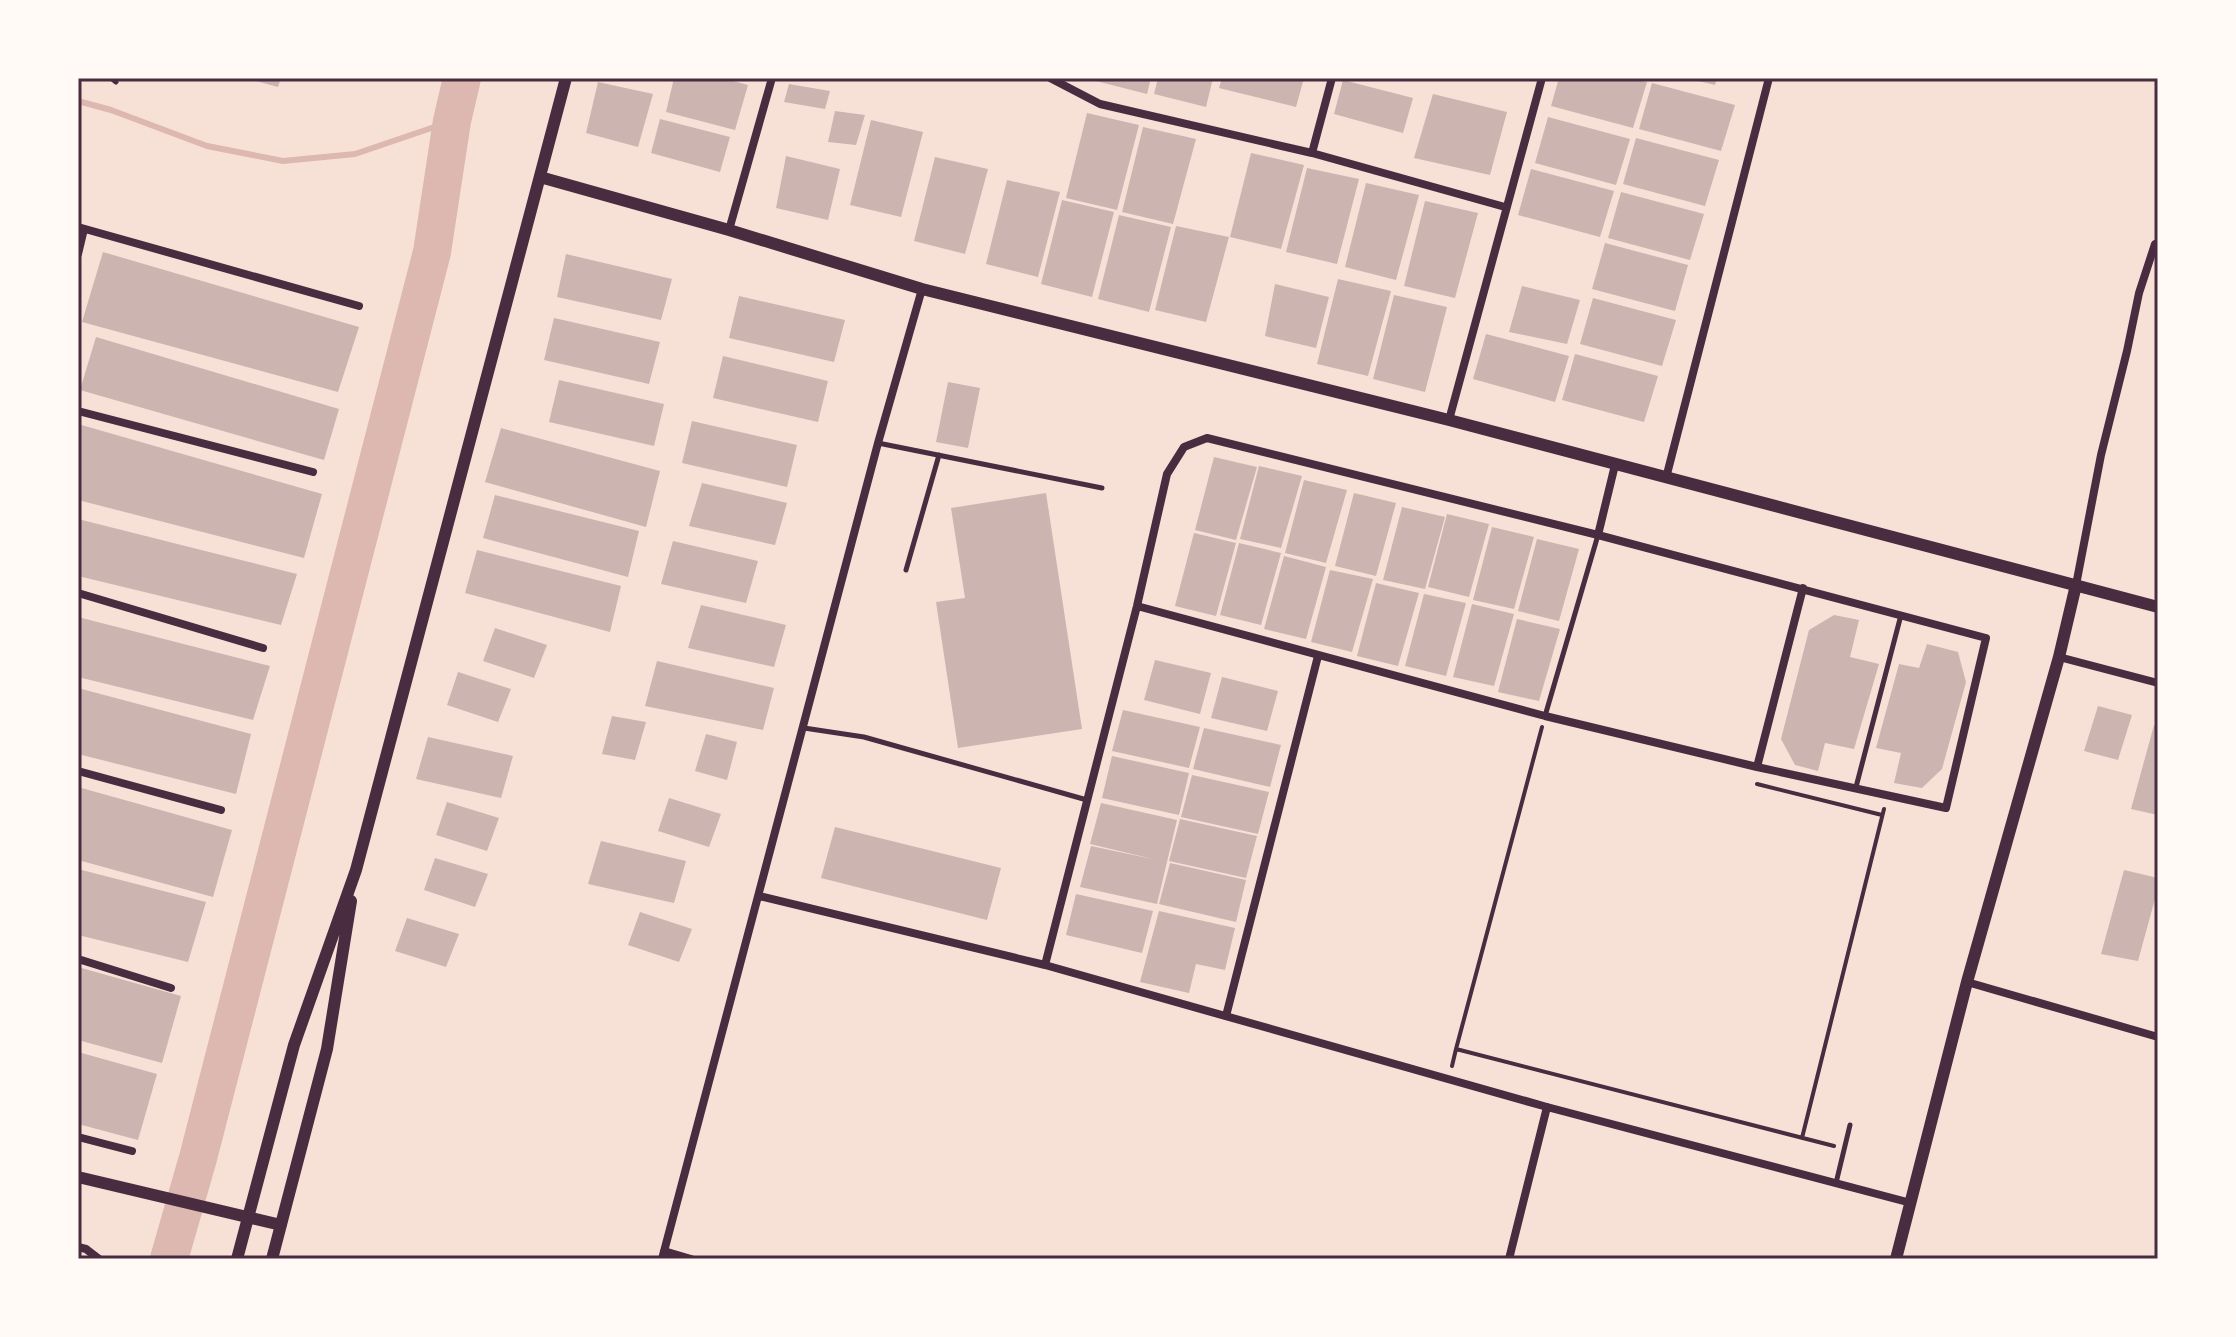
<svg xmlns="http://www.w3.org/2000/svg" width="2236" height="1337" viewBox="0 0 2236 1337" font-family="Signika,sans-serif">
<style>
.lines{fill:none;stroke-linecap:round;stroke-linejoin:round}
.stream{stroke:#dcb8b0;stroke-width:6}
.river{stroke:#dcb8b0;stroke-width:38}
.building{fill:#ccb4b1}
.path{stroke:#4a2c40;stroke-width:4}
.service{stroke:#4a2c40;stroke-width:5}
.minor{stroke:#4a2c40;stroke-width:8}
.tertiary{stroke:#4a2c40;stroke-width:12}
.neatline{fill:none;stroke:#4a2c40;stroke-width:3}
</style>
<rect width="100%" height="100%" fill="#f7e1d7"/>
<g class="lines">
<!-- stream -->
<path class="stream" d="M78,101L111,110L207,146L283,161L355,154L452,121"/>
<!-- river -->
<path class="river" d="M169,1259L198,1158L432,252L452,121L462,78"/>
</g>
<!-- building -->
<path class="building" d="M245,78H281L278,87Z
M674,78H722L748,85L735,130L666,112Z
M1097,78H1151L1147,94L1096,81Z
M1158,78H1213L1206,107L1154,94Z
M1222,78H1304L1296,107L1219,88Z
M1559,78H1631L1647,82L1633,128L1551,106Z
M1686,78H1717L1715,85Z
M1343,80L1413,98L1403,133L1334,114Z
M598,82L653,94L638,147L586,133Z
M1652,83L1735,105L1721,151L1639,129Z
M789,84L830,91L825,109L784,102Z
M1433,94L1507,112L1490,175L1414,158Z
M835,111L865,115L856,145L828,142Z
M1087,113L1139,125L1117,210L1066,198Z
M1548,117L1630,139L1616,185L1535,163Z
M660,119L730,137L720,172L651,153Z
M871,120L923,132L901,217L850,205Z
M1143,127L1196,139L1173,224L1122,212Z
M1636,138L1719,160L1705,206L1623,184Z
M1251,153L1304,165L1281,249L1230,237Z
M786,156L840,169L828,220L776,208Z
M935,157L988,169L965,254L914,241Z
M1307,168L1359,179L1337,264L1286,252Z
M1531,169L1614,191L1600,237L1518,215Z
M1007,180L1060,192L1038,277L986,264Z
M1366,183L1419,195L1396,280L1345,267Z
M1621,192L1704,214L1690,260L1608,238Z
M1062,200L1114,212L1092,297L1041,284Z
M1425,201L1478,213L1455,298L1404,286Z
M1119,215L1171,227L1149,312L1098,299Z
M1176,226L1229,237L1206,322L1155,310Z
M1605,243L1688,265L1675,311L1592,289Z
M103,252L359,327L338,392L82,322Z
M566,254L672,279L661,320L557,297Z
M1338,279L1391,291L1368,376L1317,364Z
M1275,284L1329,297L1316,348L1265,336Z
M1522,286L1580,300L1567,344L1509,332Z
M1394,295L1447,307L1425,392L1373,379Z
M739,296L845,320L834,362L729,338Z
M1593,298L1676,320L1662,366L1580,344Z
M554,318L660,342L649,384L544,360Z
M1486,334L1569,356L1555,402L1473,379Z
M96,337L339,409L324,460L80,390Z
M1575,354L1658,376L1644,422L1562,400Z
M723,356L828,381L818,422L713,398Z
M559,380L664,404L654,446L549,422Z
M948,382L980,388L968,448L936,442Z
M692,421L797,445L787,487L682,463Z
M78,424L322,494L304,558L78,500Z
M501,428L660,471L646,527L485,482Z
M1214,457L1257,467L1236,540L1195,530Z
M1259,466L1302,476L1281,548L1240,539Z
M1304,480L1347,490L1326,563L1285,553Z
M702,483L787,503L775,545L689,526Z
M1046,493L1082,729L958,748L936,602L965,598L951,508Z
M1354,493L1396,503L1376,576L1335,566Z
M495,495L639,531L628,577L483,538Z
M1402,507L1445,517L1425,589L1383,580Z
M1447,514L1489,524L1469,597L1428,587Z
M78,519L297,574L281,625L78,576Z
M1492,527L1534,537L1514,609L1473,600Z
M1194,533L1236,543L1216,616L1175,606Z
M1537,539L1579,549L1559,621L1518,611Z
M673,541L758,561L746,603L661,584Z
M1239,543L1281,553L1261,625L1220,615Z
M477,550L621,586L610,632L465,593Z
M1284,556L1326,567L1306,639L1264,629Z
M1330,570L1373,579L1352,652L1311,642Z
M1376,583L1419,593L1398,666L1357,656Z
M1424,594L1466,603L1446,676L1405,666Z
M1472,604L1514,614L1494,686L1453,677Z
M701,605L786,625L774,667L688,648Z
M1834,615L1859,620L1850,657L1879,664L1854,749L1825,743L1818,771L1795,765L1781,739L1809,630Z
M78,617L270,666L253,720L78,677Z
M1517,619L1560,629L1539,701L1498,692Z
M495,628L547,645L534,678L483,661Z
M1927,644L1958,652L1966,682L1942,769L1922,788L1894,783L1901,753L1876,748L1899,664L1919,668Z
M1155,660L1211,673L1200,714L1144,700Z
M657,661L774,688L763,730L645,706Z
M458,672L511,689L498,722L447,705Z
M1222,677L1278,691L1267,731L1211,718Z
M78,688L251,734L236,794L78,754Z
M2098,706L2132,715L2118,760L2084,751Z
M1123,710L1200,727L1189,768L1112,751Z
M612,716L646,722L635,760L602,754Z
M2154,725L2158,726V815L2131,809Z
M1204,728L1281,745L1270,787L1193,769Z
M706,734L737,742L727,780L695,771Z
M428,737L513,756L501,798L416,779Z
M1112,756L1189,773L1179,815L1102,798Z
M1192,775L1269,792L1258,834L1181,817Z
M78,787L232,830L213,897L78,860Z
M669,798L721,814L709,847L658,831Z
M447,802L499,818L487,851L436,835Z
M1101,803L1177,820L1157,904L1080,887L1091,846L1157,860L1090,844Z
M1180,819L1257,836L1246,878L1169,861Z
M835,827L1001,868L987,920L821,878Z
M601,841L686,861L674,903L588,884Z
M435,858L488,874L475,907L424,890Z
M1170,863L1246,880L1236,922L1159,904Z
M78,869L206,902L188,962L78,935Z
M2124,870L2158,878V888L2138,961L2101,954Z
M1076,894L1153,911L1142,953L1066,935Z
M1159,911L1235,928L1225,970L1196,964L1189,993L1140,982Z
M640,912L692,929L679,962L628,945Z
M407,918L459,934L446,967L395,951Z
M78,967L181,996L162,1063L78,1040Z
M78,1052L157,1074L138,1140L78,1124Z"/>
<g class="lines">
<!-- path -->
<path class="path" d="M1542,727L1456,1049L1834,1146
M1757,784L1882,815
M1452,1066L1456,1049
M1802,1138L1884,809"/>
<!-- service -->
<path class="service" d="M111,78L116,82
M878,443L1102,488
M906,570L939,455
M1545,716L1598,535
M804,728L864,737L1087,800
M1856,787L1901,615
M1836,1183L1850,1125"/>
<!-- minor -->
<path class="minor" d="M1050,78L1100,104L1312,153L1505,207
M1312,153L1332,78
M78,227L359,306
M729,230L772,78
M78,254L84,229
M78,411L313,472
M1449,420L1542,78
M1666,478L1769,78
M1598,535L1615,465
M2076,585L2101,455L2127,351L2139,293L2155,244L2158,243
M78,593L263,648
M2059,657L2158,683
M1757,767L1803,588
M78,771L221,810
M759,896L1045,965L1547,1107L1911,1203
M78,959L171,988
M1045,965L1137,606L1167,474L1184,447L1207,438L1598,535L1986,638L1946,808L1757,767L1545,716L1137,606
M1967,982L2158,1037
M1226,1016L1318,656
M78,1137L132,1151
M78,1247L86,1249L99,1259
M664,1251L691,1259
M662,1259L878,443L922,289
M1509,1259L1547,1107"/>
<!-- tertiary -->
<path class="tertiary" d="M540,177L729,230L922,289L1449,420L2158,607
M78,1177L281,1225
M237,1259L294,1045L356,870L566,78
M272,1259L327,1049L351,901
M1896,1259L1967,982L2059,657L2076,585"/>
</g>
<!-- border -->
<rect width="2236" height="1337" fill="none" stroke="#fffaf5" stroke-width="160"/>
<rect x="80" y="80" width="2076" height="1177" class="neatline"/>
</svg>
